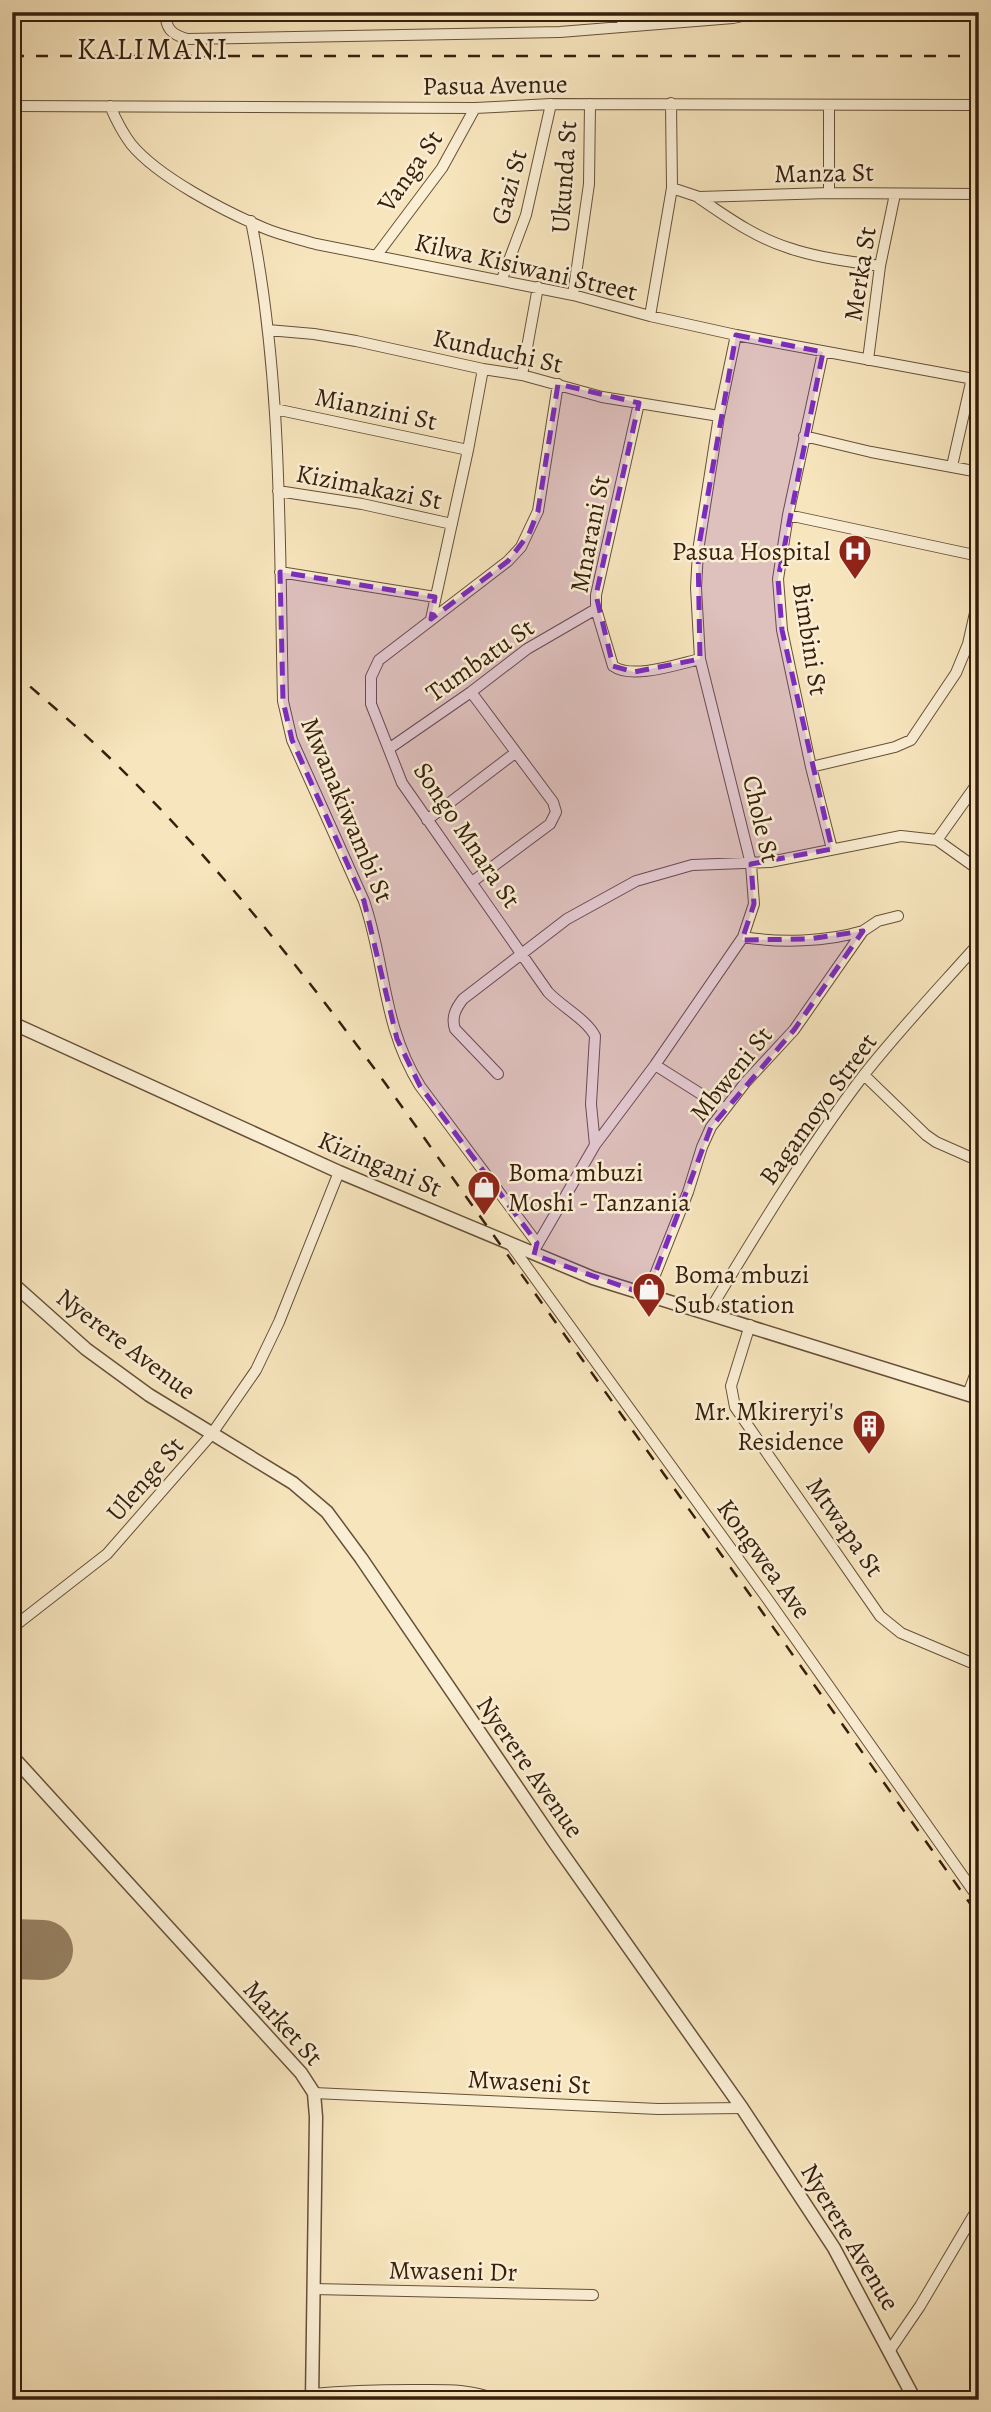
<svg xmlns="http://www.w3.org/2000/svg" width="991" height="2412" viewBox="0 0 991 2412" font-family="Alegreya,serif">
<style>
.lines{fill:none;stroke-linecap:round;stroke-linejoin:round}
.runway{stroke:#978264;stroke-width:60}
.minor-casing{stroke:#675038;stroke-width:12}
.tertiary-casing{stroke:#675038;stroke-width:15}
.minor{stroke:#faeed4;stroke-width:10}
.tertiary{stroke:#faeed4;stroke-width:12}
.rail{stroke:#371f0c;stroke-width:2.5;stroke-dasharray:12 12;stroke-linecap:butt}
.marked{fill:#7b2cbf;fill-opacity:0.2;stroke:#7b2cbf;stroke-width:5;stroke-dasharray:14 9;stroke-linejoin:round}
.labels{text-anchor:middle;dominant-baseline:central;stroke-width:5;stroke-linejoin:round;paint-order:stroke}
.street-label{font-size:26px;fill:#371f0c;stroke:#faeed4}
.poi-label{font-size:26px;fill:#371f0c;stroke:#faeed4;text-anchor:end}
.quarter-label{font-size:30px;letter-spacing:2px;fill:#371f0c;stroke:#faeed4}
</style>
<rect width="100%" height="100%" fill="#f7e5bd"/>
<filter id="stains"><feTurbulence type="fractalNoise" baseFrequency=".00286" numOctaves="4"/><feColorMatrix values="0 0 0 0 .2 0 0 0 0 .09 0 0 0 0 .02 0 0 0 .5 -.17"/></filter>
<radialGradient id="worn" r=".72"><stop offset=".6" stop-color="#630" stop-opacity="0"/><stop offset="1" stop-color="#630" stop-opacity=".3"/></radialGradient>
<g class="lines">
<!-- runway -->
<path class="runway" d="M12,1949L43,1950"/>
<defs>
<path id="minor" d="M165,12C166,29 171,34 187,39L560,32L733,18L761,12
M621,27L626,12
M829,105V193
M12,106L475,108L551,104L979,105
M110,106C116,120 122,132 131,144C158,177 224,211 264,228C280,235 299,239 316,244L573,295L650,316L736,335L979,380
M672,188L699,197L829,193L979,194
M699,198C727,217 756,238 789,248C818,258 849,261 880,266
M251,221C283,379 279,541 283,701L292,740L364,901C386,965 382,1025 420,1086L537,1243
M376,256L442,168L475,108
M502,279L526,215L551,104
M573,295L589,184L590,104
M650,316L672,188L671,103
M268,330L314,334L356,341L483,369L522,375L602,397L719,416
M823,352L788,515L778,579L782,630L811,767L832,849
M868,360L880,266L895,194
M522,375L538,287
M558,384L538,511L521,547L508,561L379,660L371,677V704L402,783L548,992C562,1007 586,1019 595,1036L591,1104L595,1145
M639,403L596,595V609L613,666C632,680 678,664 700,659
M275,409L468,450
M804,436L871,452L979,472
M952,466L972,378
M278,491L362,504L452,524
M788,515L979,556
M280,572L435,597
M431,619L468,450L483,369
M471,692L553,802L556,812L550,824L472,882
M390,748L471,692L527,649L596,609
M811,767L895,747L911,740L956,673L968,644L979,595
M427,820L515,753
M937,840L979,781
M743,937C780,943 826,942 863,931
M655,1065L723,1108
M498,1074L455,1029C451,1017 456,1008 463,999L567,919L636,881L692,865L770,862L901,836L937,840L979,870
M864,1075L926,1135L936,1142L979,1161
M511,1245L766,1597L979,1899
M536,1247L595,1145L655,1065L743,937L754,904L751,864L700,659L696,588L698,551L719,416L736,335
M647,1295L688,1192L702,1147L711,1127L745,1083L794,1030L863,931L878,921L898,916
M708,1313C757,1232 806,1151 863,1076C899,1030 940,987 979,943
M750,1325L731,1386L735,1407L880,1616L901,1633L979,1666
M968,1394L979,1364
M12,1628L107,1554L211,1435L256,1370L279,1322L339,1172
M314,2093L658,2109L742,2108
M313,2289L593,2295
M890,2350L920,2306L979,2206
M312,2394C345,2391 378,2390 411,2390C442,2390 469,2388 498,2400"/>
<path id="tertiary" d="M12,1023L339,1172L593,1278L979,1398
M12,1283L86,1349L149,1395L293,1483L327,1512L361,1558L555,1843L742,2108L834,2248L915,2400
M12,1756L301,2073L314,2093L316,2117L312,2400"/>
</defs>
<!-- minor casing -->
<use href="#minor" class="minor-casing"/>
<!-- tertiary casing -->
<use href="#tertiary" class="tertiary-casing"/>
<!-- minor -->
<use href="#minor" class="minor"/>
<!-- tertiary -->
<use href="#tertiary" class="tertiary"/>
<!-- rail -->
<path class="rail" d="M12,56H979
M12,671C47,701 82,731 115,763C215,861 302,970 385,1083L979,1916"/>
</g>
<!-- marked area -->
<path class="marked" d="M736,335L823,352L778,579L782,630L832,849L751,864L754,904L742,940L809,939L863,931L794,1030L711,1127L647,1295L534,1255L537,1243L420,1086L397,1039L364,901L292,740L283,701L280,572L435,597L431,619L508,561L529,534L538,511L558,384L639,403L596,595L613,666L634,672L700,659L698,551Z"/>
<!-- icons -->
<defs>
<symbol id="hospital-pin" viewBox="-11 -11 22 30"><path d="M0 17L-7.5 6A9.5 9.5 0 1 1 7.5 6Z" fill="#8f2418" stroke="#faeed4"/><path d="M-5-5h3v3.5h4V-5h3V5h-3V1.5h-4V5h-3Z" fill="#fff"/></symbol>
<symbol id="shop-pin" viewBox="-11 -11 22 30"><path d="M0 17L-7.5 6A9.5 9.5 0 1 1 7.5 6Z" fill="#8f2418" stroke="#faeed4"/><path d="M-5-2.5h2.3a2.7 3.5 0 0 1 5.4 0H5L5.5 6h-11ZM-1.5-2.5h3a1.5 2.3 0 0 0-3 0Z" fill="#fff"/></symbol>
<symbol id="building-pin" viewBox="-11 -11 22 30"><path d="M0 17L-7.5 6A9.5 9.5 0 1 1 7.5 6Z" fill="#8f2418" stroke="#faeed4"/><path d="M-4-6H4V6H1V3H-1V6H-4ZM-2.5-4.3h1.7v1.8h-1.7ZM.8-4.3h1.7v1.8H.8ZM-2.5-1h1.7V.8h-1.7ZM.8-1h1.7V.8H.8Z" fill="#fff"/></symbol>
</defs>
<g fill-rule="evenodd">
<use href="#hospital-pin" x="836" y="532" width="38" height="52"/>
<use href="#shop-pin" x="465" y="1168" width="38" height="52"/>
<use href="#shop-pin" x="630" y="1270" width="38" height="52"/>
<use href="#building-pin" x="850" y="1407" width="38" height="52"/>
</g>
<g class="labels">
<!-- street labels -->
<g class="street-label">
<text transform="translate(495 85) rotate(-1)">Pasua Avenue</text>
<text transform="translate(410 171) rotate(-55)">Vanga St</text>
<text transform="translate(824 173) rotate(-1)">Manza St</text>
<text transform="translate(564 177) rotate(-86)">Ukunda St</text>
<text transform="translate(509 187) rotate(-75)">Gazi St</text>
<text transform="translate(526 267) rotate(13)">Kilwa Kisiwani Street</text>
<text transform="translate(860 274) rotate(-81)">Merka St</text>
<text transform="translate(498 351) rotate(12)">Kunduchi St</text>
<text transform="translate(376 409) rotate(12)">Mianzini St</text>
<text transform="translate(369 487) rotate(11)">Kizimakazi St</text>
<text transform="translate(590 534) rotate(-79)">Mnarani St</text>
<text transform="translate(810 639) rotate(81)">Bimbini St</text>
<text transform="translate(480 660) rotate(-35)">Tumbatu St</text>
<text transform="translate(347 810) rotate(67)">Mwanakiwambi St</text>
<text transform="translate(761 819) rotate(77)">Chole St</text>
<text transform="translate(467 835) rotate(56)">Songo Mnara St</text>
<text transform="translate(731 1074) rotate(-51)">Mbweni St</text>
<text transform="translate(818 1109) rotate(-54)">Bagamoyo Street</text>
<text transform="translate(380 1164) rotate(23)">Kizingani St</text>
<text transform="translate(126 1344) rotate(37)">Nyerere Avenue</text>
<text transform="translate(145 1479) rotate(-49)">Ulenge St</text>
<text transform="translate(845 1527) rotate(55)">Mtwapa St</text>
<text transform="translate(764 1559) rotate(54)">Kongwea Ave</text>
<text transform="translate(530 1767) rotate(55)">Nyerere Avenue</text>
<text transform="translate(283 2023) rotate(48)">Market St</text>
<text transform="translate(529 2082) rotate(3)">Mwaseni St</text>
<text transform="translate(850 2237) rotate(59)">Nyerere Avenue</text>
<text transform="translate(453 2271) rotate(1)">Mwaseni Dr</text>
</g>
<!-- poi labels -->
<g class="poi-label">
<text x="830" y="551">Pasua Hospital</text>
<text x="508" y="1172" text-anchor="start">Boma mbuzi<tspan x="508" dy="30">Moshi - Tanzania</tspan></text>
<text x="674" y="1274" text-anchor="start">Boma mbuzi<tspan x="674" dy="30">Sub station</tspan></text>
<text x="844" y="1411">Mr. Mkireryi's<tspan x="844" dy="30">Residence</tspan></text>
</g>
<!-- quarter labels -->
<g class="quarter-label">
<text x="153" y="49">KALIMANI</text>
</g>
</g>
<!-- margin -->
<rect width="991" height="2412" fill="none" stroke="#f7e5bd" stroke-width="42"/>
<rect x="14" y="14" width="963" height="2384" fill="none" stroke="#371f0c" stroke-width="3.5"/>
<rect x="21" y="21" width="949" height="2370" fill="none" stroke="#371f0c" stroke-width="2"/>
<rect width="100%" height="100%" filter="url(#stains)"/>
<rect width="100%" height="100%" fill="url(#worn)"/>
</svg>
